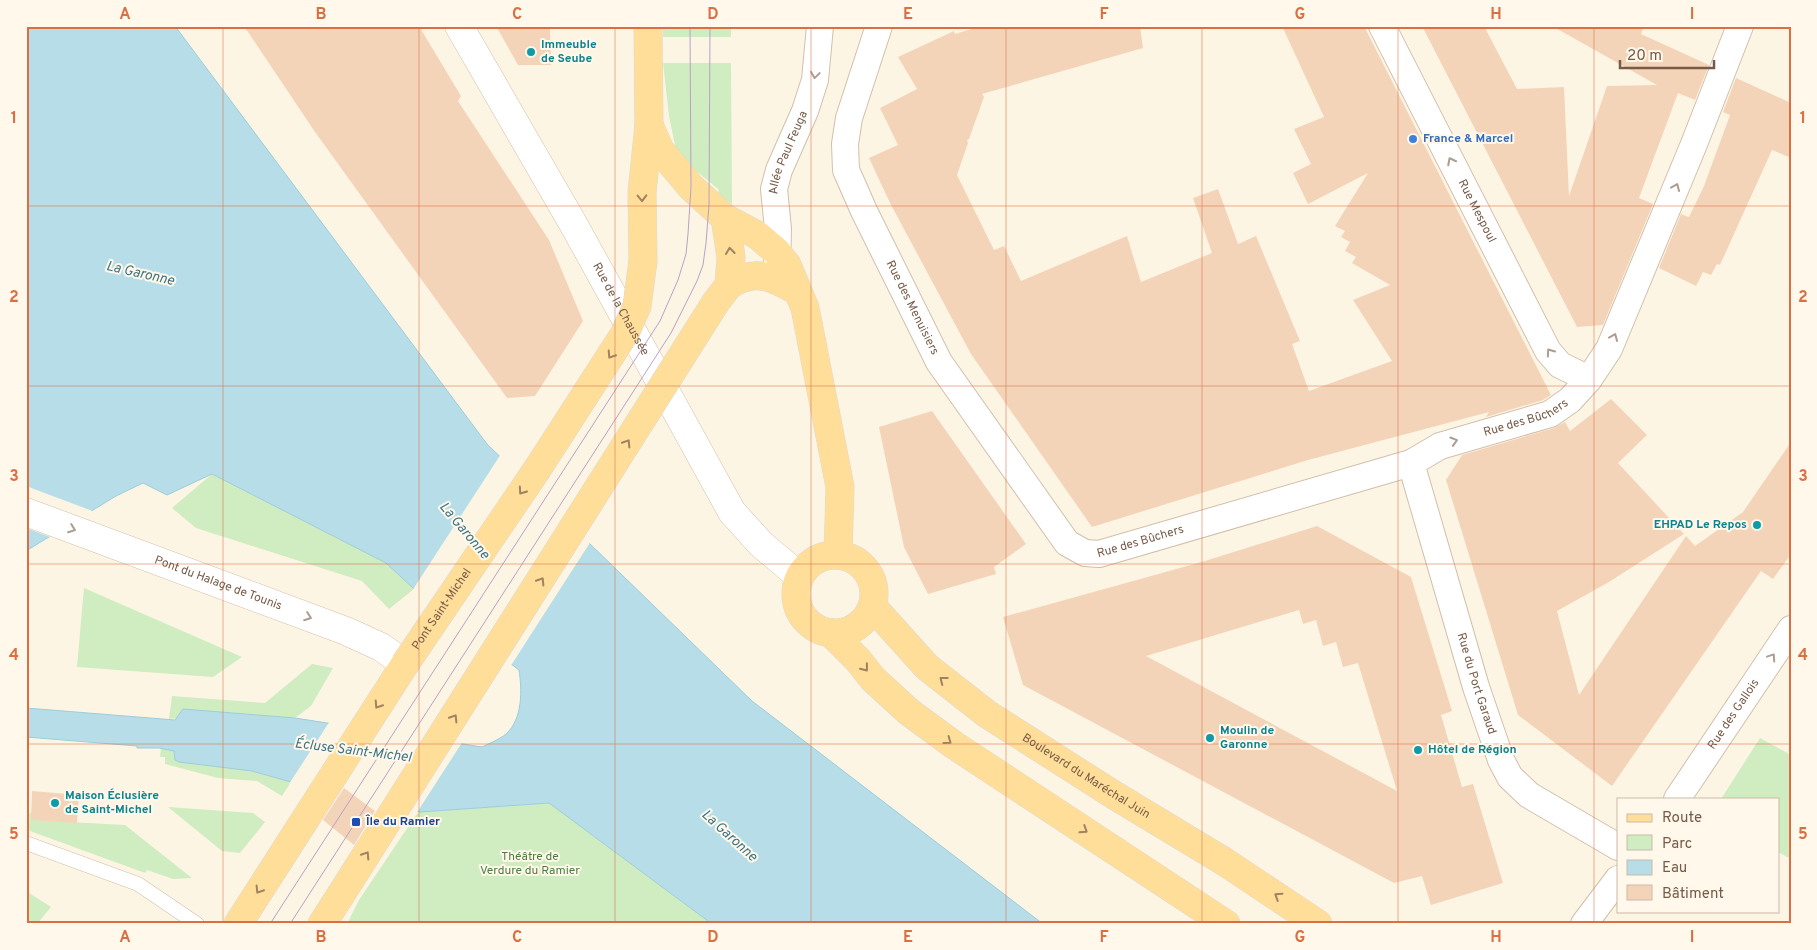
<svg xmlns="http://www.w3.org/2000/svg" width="1817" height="950" viewBox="0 0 1817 950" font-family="Overpass,sans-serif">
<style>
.green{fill:#d0ecc1}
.water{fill:#b7dee8;stroke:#9ccdda}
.pier{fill:#fdf5e3}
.building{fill:#f4d4b9;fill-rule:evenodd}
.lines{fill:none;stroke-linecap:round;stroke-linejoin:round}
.lane-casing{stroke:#d1bfac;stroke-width:15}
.street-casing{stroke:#d1bfac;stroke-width:28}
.secondary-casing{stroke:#d5bfa9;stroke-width:29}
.primary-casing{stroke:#ded8d3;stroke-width:29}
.lane{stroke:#fff;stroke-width:14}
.street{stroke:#fff;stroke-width:26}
.secondary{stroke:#fff;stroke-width:28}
.primary{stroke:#ffde99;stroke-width:28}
.tram{stroke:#b8a1c7;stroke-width:1}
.primary-bridge-casing{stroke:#ded8d3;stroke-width:29;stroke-linecap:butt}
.primary-bridge{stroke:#ffde99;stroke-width:28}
.oneway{stroke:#ad9d91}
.oneway2{stroke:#a08260}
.grid{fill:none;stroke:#db6f43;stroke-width:1;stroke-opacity:0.55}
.culture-dot{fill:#0f9aa8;stroke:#fff8eb;stroke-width:2}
.shop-dot{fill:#3f7fe0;stroke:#fff8eb;stroke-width:2}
.transit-dot{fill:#1a4fb4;stroke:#fff8eb;stroke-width:2}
.labels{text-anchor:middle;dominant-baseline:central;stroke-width:4;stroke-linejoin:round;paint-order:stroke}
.culture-label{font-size:12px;font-weight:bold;fill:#0d838f;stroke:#fff8eb;text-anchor:start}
.shop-label{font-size:12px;font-weight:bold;fill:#366cbe;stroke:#fff8eb;text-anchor:start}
.street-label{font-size:12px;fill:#775b48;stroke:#fff8eb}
.transit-label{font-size:12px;font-weight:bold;fill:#164399;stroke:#fff8eb;text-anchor:start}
.park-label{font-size:12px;fill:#4e7d3f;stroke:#fff8eb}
.water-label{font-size:14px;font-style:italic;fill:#3d7584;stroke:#fff8eb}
.neatline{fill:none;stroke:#db6f43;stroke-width:2}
.grid-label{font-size:16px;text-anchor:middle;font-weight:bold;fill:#db6f43}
</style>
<rect width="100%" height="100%" fill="#fdf5e3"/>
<!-- green -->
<path class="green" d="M663,26H731V37H663Z
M663,63H731L732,204L719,195L718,189L677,155L669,116Z
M212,474L386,563L414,589L389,609L362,581L196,528L172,508Z
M84,588L242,657L213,677L77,667Z
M312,664L333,668L311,706L295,718L183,709L178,718L169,719L172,696L265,703Z
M1760,738L1791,755V859L1778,852V799H1721Z
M161,748L174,751L175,760L252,771L291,782L282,796L257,781L218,778L165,764V757H160Z
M549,803L712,924H347L359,900L416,815L420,812Z
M168,807L253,813L265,822L240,853L222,851Z
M32,811V820L125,825L192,878L173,879L147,870L145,873L30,831L26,828V817Z
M26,891L51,907L37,924H26Z"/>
<!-- water -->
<path class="water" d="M26,26H175L487,444L752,701L1043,924H712L549,803L420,812L351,799L252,771L179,762L175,760L174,751L159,748H137V746L26,737V708L175,720L183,709L295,718L482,747C490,743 500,739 506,734C523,719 522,689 519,670L414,589L386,563L212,474L167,495L143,483L116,496L26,551Z"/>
<!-- pier -->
<path class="pier" d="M501,454L591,541L510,667L412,591Z
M26,486L95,512L53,538L26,528Z
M330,721L463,741L416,814L350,802L289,784Z"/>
<!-- building -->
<path class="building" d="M244,26H419L461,96L458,101L549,240L583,321L535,396L507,398L315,132Z
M496,26H550L551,65H518Z
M982,26H1140L1143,48L982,94L984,97L969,139L967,140L968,143L957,175L994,250L1004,246L1021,281L1127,236L1141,282L1212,253L1193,198L1218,189L1238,244L1256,236L1300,341L1292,344L1309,391L1392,361L1353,300L1390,285L1352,263L1356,257L1345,251L1350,242L1341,237L1345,231L1335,226L1368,173L1308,204L1293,173L1311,164L1294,129L1324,117L1282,26H1364L1551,395L1543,400L1486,417L1489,412L1308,460L1092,527L971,354L890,203L869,158L898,145L880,108L917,89L898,57L954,31L955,34Z
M1422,26H1484L1517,89L1564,87L1569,196L1607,86L1657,85L1552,26H1644L1641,34L1709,65L1695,100L1678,93L1639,198L1653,204L1603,325L1577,327Z
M1736,78L1791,103V158L1772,150L1720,265L1717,264L1711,275L1703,272L1696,286L1659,268L1681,214L1689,217L1704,186L1730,115L1723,112Z
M1611,399L1647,435L1618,463L1684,534L1609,582L1557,611L1579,695L1686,536L1695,546L1743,512L1791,442V554L1773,579L1761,571L1612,786L1518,715L1446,480L1462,455L1554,428L1565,422L1570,431Z
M932,411L1026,544L994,567L996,574L928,594L904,547L879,427Z
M1317,526L1411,577L1452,711L1441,715L1462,787L1473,784L1503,883L1431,905L1422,876L1394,883L1023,685L1003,617L1205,561ZM1299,610L1303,624L1316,620L1323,646L1336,642L1343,667L1358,663L1397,791L1146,656Z
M344,788L375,811L354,845L323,820Z
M32,791L79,795L77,823L31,820Z"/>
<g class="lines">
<defs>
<path id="lane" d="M26,843L138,884L197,924"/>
<g id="street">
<path id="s1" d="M879,26L849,118L845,144L846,170L864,211L939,362L1067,543L1085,553L1099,554L1411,463L1440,446L1550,414L1570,400L1589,379L1609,349L1694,144L1740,26"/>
<path id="s2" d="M1382,26L1548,351L1560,365L1589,379"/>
<path id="s3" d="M777,270L778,229L774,189L779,170L805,111L815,80L820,26"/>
<path id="s4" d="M1411,463L1476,687L1501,760L1510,777L1529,795L1618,847"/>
<path id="s5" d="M1677,799L1791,629"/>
<path d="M1584,924L1618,879"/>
</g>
<g id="secondary">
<path id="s6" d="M459,26L575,227L732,512L761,544L800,577"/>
<path id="s7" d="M26,512L346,631L381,647L405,664"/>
</g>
<g id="primary">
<path d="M649,125L660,150L691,187L725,218L757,235L776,251L787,265L805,308L840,487L838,555"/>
<path d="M643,261L642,192L649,125L648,26"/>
<path d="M729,285C756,268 772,277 797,291"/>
<path d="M716,302L729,285L731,257L725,218"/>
<circle cx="835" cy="594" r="39"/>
<path id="s8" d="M873,607L927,667L987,714L1114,795L1225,862L1318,924"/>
<path d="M831,633L858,660L873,679L909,712L954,745L1226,924"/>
<path d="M238,924L405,664"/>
<path d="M322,924L340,896"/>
</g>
</defs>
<!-- lane casing -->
<use href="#lane" class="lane-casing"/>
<!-- street casing -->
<use href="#street" class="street-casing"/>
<!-- secondary casing -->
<use href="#secondary" class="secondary-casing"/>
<!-- primary casing -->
<use href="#primary" class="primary-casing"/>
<!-- lane -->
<use href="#lane" class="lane"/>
<!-- street -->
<use href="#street" class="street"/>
<!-- secondary -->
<use href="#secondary" class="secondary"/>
<!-- primary -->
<use href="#primary" class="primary"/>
<!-- tram -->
<path class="tram" d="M270,924L660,321L678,280L686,254L688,234L691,187L690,26
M290,924L671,333L697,281L703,265L706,243L709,205L710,26"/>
<defs>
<g id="primary-bridge">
<path id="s9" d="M405,664L538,468L625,333L637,306L643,261"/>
<path d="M340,896L716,302"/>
</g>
</defs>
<!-- primary-bridge casing -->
<use href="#primary-bridge" class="primary-bridge-casing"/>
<!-- primary-bridge -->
<use href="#primary-bridge" class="primary-bridge"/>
</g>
<!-- one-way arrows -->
<defs><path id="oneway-chevron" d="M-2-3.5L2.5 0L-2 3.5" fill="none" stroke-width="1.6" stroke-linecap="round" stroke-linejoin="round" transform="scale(1.25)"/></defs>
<g class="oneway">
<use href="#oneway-chevron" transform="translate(815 75) rotate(98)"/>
<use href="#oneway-chevron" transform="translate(1451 161) rotate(-117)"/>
<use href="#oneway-chevron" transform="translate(1676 187) rotate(-67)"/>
<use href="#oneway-chevron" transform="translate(1614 337) rotate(-67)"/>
<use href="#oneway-chevron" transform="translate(1550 352) rotate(-125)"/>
<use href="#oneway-chevron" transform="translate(1454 441) rotate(-17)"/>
<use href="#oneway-chevron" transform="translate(72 529) rotate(21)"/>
<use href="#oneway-chevron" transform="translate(308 617) rotate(20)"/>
<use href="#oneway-chevron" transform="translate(1772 657) rotate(-56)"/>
</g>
<g class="oneway2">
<use href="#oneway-chevron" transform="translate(642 198) rotate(89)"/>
<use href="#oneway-chevron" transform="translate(730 251) rotate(-96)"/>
<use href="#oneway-chevron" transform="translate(611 355) rotate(123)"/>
<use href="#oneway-chevron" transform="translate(627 443) rotate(-58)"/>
<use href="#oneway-chevron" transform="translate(522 491) rotate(125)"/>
<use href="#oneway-chevron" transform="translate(541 581) rotate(-58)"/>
<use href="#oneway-chevron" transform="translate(865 668) rotate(52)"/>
<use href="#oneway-chevron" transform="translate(943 680) rotate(-142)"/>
<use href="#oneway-chevron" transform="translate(378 705) rotate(123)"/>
<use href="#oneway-chevron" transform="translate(454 718) rotate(-58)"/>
<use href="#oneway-chevron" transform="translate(948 741) rotate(36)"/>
<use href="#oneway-chevron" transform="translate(1084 830) rotate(33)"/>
<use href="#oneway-chevron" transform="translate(366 855) rotate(-57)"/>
<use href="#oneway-chevron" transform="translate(259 890) rotate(122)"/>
<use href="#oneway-chevron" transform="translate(1278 896) rotate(-147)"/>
</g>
<!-- grid -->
<path class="grid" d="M223,26V924M419,26V924M615,26V924M811,26V924M1006,26V924M1202,26V924M1398,26V924M1594,26V924M26,206H1791M26,386H1791M26,564H1791M26,744H1791"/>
<!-- markers -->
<g class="culture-dot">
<circle cx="531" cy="52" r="5"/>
<circle cx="1757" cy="525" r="5"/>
<circle cx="1210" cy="738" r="5"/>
<circle cx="1418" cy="750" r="5"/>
<circle cx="55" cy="803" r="5"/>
</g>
<circle class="shop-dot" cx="1413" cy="139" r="5"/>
<rect class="transit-dot" x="351" y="817" width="10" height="10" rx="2.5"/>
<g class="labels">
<!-- culture labels -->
<g class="culture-label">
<text x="541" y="45">Immeuble<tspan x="541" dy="14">de Seube</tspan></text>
<text x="1747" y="525" text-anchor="end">EHPAD Le Repos</text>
<text x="1220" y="731">Moulin de<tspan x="1220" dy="14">Garonne</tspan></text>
<text x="1428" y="750">Hôtel de Région</text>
<text x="65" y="796">Maison Éclusière<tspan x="65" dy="14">de Saint-Michel</tspan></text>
</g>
<!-- shop labels -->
<g class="shop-label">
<text x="1423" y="139">France &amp; Marcel</text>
</g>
<!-- street labels -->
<g class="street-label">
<text stroke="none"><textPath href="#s3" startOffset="120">Allée Paul Feuga</textPath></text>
<text stroke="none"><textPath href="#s2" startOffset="208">Rue Mespoul</textPath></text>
<text stroke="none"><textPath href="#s1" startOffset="302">Rue des Menuisiers</textPath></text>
<text stroke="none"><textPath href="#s6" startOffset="326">Rue de la Chaussée</textPath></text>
<text stroke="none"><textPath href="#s1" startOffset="1068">Rue des Bûchers</textPath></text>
<text stroke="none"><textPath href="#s1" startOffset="662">Rue des Bûchers</textPath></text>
<text stroke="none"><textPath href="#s7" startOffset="205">Pont du Halage de Tounis</textPath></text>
<text stroke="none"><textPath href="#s9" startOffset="66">Pont Saint-Michel</textPath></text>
<text stroke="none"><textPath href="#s4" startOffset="230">Rue du Port Garaud</textPath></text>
<text stroke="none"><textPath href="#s5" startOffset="102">Rue des Gallois</textPath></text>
<text stroke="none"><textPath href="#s8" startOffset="274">Boulevard du Maréchal Juin</textPath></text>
</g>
<!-- transit labels -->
<g class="transit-label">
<text x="366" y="822">Île du Ramier</text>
</g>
<!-- park labels -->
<g class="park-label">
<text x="530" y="857">Théâtre de<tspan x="530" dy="14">Verdure du Ramier</tspan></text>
</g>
<!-- water labels -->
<g class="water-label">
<text transform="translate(140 274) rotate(13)">La Garonne</text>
<text transform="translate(464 531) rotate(50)">La Garonne</text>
<text transform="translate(353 751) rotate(7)">Écluse Saint-Michel</text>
<text transform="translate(729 836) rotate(42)">La Garonne</text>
</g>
</g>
<!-- border -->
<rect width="1817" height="950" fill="none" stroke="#fff8eb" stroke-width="55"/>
<!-- legend -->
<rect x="1617" y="798" width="162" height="115" fill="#fff8eb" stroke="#c9b9aa"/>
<rect x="1627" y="814" width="25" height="8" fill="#ffde99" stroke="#c9b9aa"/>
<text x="1662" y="822" font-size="15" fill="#775b48">Route</text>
<rect x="1627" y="835" width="25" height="15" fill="#d0ecc1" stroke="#c9b9aa"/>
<text x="1662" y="848" font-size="15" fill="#775b48">Parc</text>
<rect x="1627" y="860" width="25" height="15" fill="#b7dee8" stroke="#c9b9aa"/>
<text x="1662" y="872" font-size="15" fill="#775b48">Eau</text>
<rect x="1627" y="885" width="25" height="15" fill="#f4d4b9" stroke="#c9b9aa"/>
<text x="1662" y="898" font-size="15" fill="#775b48">Bâtiment</text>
<!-- scale -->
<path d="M1620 60v8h94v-8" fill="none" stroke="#775b48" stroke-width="2.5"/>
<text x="1627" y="60" font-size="15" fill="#775b48" stroke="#fff8eb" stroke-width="4" paint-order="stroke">20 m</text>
<rect x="28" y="28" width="1762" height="894" class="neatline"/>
<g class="grid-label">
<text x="125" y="19">A</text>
<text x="321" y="19">B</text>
<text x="517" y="19">C</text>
<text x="713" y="19">D</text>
<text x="908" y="19">E</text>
<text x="1104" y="19">F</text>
<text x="1300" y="19">G</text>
<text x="1496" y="19">H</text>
<text x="1692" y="19">I</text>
<text x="14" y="123">1</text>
<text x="1803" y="123">1</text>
<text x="14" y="302">2</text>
<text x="1803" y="302">2</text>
<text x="14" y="481">3</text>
<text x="1803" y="481">3</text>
<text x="14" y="660">4</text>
<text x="1803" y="660">4</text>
<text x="14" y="839">5</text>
<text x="1803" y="839">5</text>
<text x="125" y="942">A</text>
<text x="321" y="942">B</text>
<text x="517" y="942">C</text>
<text x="713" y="942">D</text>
<text x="908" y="942">E</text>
<text x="1104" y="942">F</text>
<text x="1300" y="942">G</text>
<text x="1496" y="942">H</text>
<text x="1692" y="942">I</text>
</g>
</svg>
